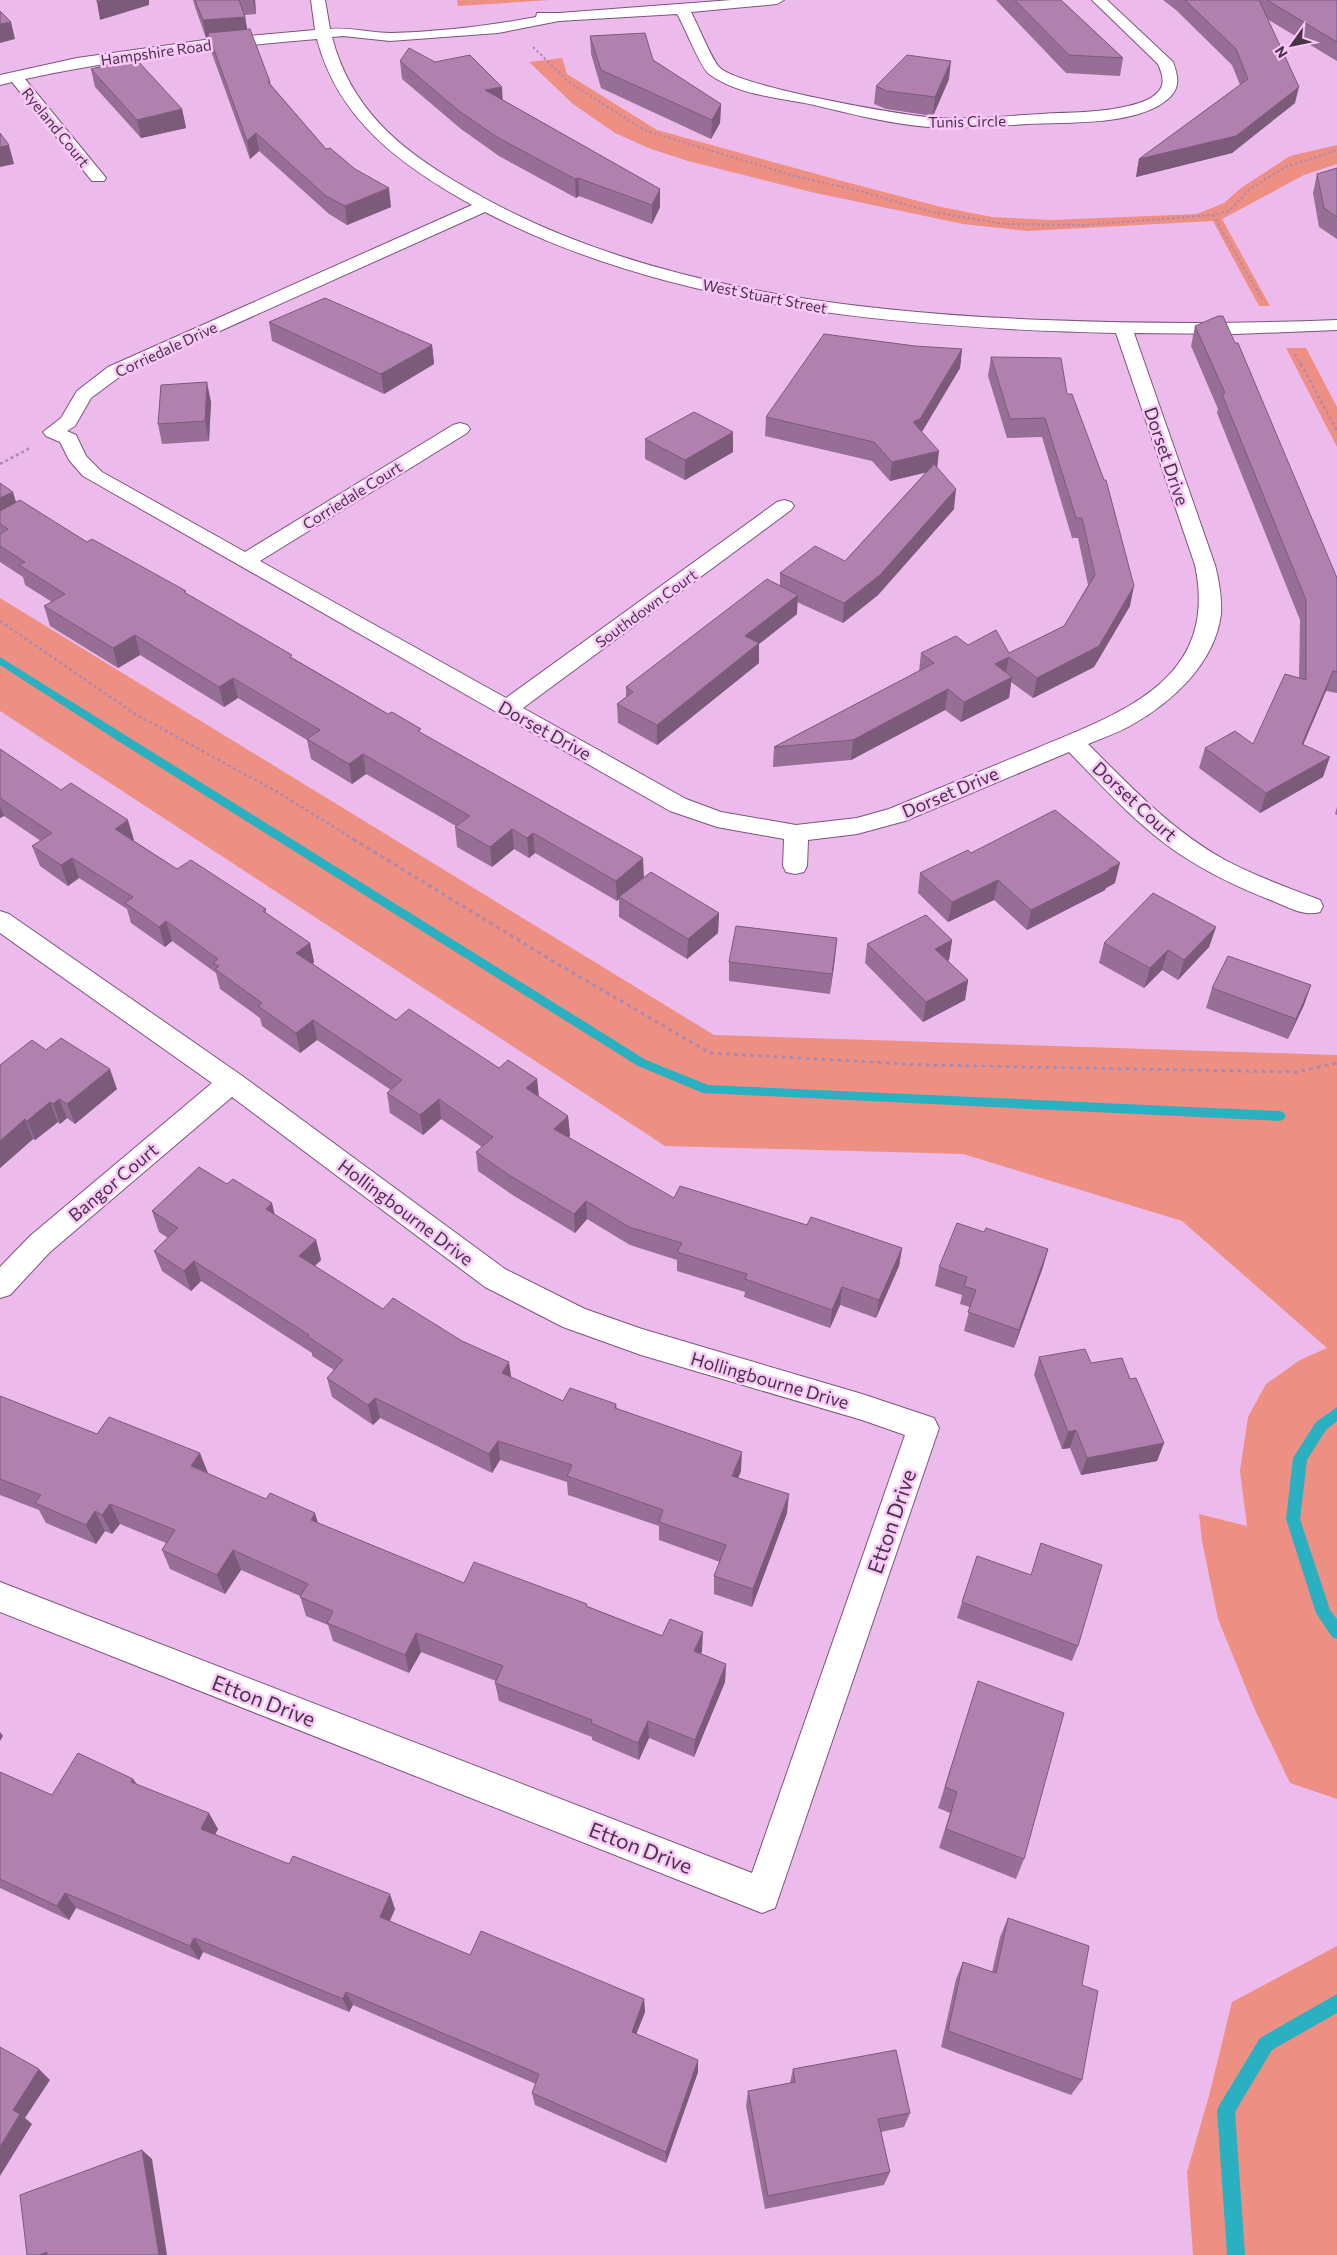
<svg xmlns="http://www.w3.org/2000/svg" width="1337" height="2255" viewBox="0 0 1337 2255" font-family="Commissioner,sans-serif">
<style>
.green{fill:#ee8f83}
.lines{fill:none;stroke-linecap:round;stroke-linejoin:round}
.stream{fill:#2ab0c1;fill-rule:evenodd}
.minor-casing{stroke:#7e537d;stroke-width:2}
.path-far2{stroke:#af88ad;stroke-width:2;stroke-dasharray:2.5 2.5;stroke-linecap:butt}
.path-far1{stroke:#af88ad;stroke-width:2.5;stroke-dasharray:3 3;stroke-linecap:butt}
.path{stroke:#af88ad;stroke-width:3;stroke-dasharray:4 4;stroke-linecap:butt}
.minor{fill:#fff;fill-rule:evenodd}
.wall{fill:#976f96}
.shaded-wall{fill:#7b5a7a}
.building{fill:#b081ae;stroke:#7b5a7a}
.labels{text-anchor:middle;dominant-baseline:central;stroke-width:5;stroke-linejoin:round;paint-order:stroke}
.far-street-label{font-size:15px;fill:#483447;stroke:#fac8f8}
.street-label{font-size:18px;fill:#483447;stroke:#fac8f8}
.near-street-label{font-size:21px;fill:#483447;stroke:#fac8f8}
</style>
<rect width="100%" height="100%" fill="#edbbeb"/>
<!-- green -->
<path class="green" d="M457,0H551L458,6Z
M562,58L567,74L657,130L842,181L941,207L992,217L1051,220L1197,214L1224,203L1241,188L1290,156L1337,145V164L1304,175L1222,219L1270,306H1259L1213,221L1028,231L963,224L811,192L688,161L651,149L615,133L573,104L529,62Z
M1286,348H1306L1337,407V447Z
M0,598L714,1035L1337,1055V1799L1290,1783L1255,1710L1218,1619L1202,1541L1199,1514L1247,1526L1240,1471L1248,1417L1266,1384L1300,1360L1327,1348L1182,1221L963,1154L665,1146L0,711Z
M1337,1946V2255H1193L1187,2172L1209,2096L1232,2002Z"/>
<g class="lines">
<!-- stream -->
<path class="stream" d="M0,657L646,1060L708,1085L1280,1111L1284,1113L1286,1116L1284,1119L1280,1121L703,1093L638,1066L118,741L0,665Z
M1337,1407V1421L1326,1430L1307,1460L1300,1519L1330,1610L1337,1619V1639L1332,1637L1316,1613L1286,1519L1293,1458L1316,1422Z
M1337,1994V2013L1272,2050L1235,2112L1245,2255H1227L1217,2110L1220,2104L1260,2038Z"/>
<defs>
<path id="minor" d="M311,0H325L330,29C351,27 370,33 391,33C439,32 489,26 536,17L537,13H559L732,0H784L777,4L691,12C698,25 711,58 719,67C736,86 895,114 927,117C965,121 1003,116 1041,114C1070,112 1100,113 1128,106C1138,104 1151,100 1158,92C1166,84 1162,73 1158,64L1092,0H1107L1173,62C1178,76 1181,88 1168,99C1137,126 1067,122 1028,124C995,126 962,129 929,127C890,124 852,114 814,105C780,98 737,95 709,74C700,67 685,27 677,14L559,21L498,33L390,41L343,36L332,37C350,107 398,148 458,183C629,287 848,312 1044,320C1142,324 1239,324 1337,320V330L1235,334L1134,333L1215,565C1219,581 1222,598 1221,614C1215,664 1171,703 1130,726C1117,733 1102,738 1088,744C1130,786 1171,830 1225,860C1255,876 1288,888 1320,900L1323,906L1320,912C1304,917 1288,907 1273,901C1239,888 1208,873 1178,853C1137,825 1103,787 1069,752L905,821L857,834L808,840L807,866L804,872L795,874L786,872L783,866L784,839L717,827L670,811L83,476L69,460L60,442L46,436L43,432L61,418L77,391L108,367L472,205C402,166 338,120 317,39C219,47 122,58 25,79L106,178L104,181H92L12,82L0,85V75L77,58L205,40L315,30ZM485,212C674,310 906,328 1116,333L1195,565C1220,683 1117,714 1030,751C983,770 936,790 889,809L857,818L796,825L721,812L686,799L523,708L791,510L794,506L791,502L784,500L777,502L506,698L260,561L467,433L470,429L467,425L460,423L453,425L245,552L102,472L86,456L76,435L67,431L75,426L91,398L122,375Z
M0,911L9,914L241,1075L505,1269L585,1309L642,1329L862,1394L934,1418L939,1428L775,1908L762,1913L0,1612V1582L752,1873L905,1435L862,1420L641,1355L563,1327L485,1287L232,1097L50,1252L10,1295L0,1298V1267L30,1236L212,1083L0,933Z"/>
</defs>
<!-- minor casing -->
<use href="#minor" class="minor-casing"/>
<!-- path-far2 -->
<path class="path-far2" d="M533,47L570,83L646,131L795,176L860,191L932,212L1005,224L1084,225L1213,215L1229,211L1250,189L1285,167L1337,150
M1213,215L1263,301
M1295,354L1301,366"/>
<!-- path-far1 -->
<path class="path-far1" d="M1301,364L1337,431
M0,464L30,448
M0,621L135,714L279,793L355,840"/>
<!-- path -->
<path class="path" d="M353,839L556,963L710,1053L925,1065L1296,1072L1337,1063"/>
<!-- minor -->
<use href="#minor" class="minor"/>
</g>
<!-- wall -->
<path class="wall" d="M193,0H255L256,14L245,15L247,29L270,82L271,85L326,149L391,207L347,225L329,214L259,151L250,159L211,51L208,38H206L195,7Z
M996,0H1061L1123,58L1120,76L1066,73Z
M1163,0H1337V61L1267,19L1295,103L1232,153L1136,177L1139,159L1240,85L1232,65L1176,10Z
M590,36L653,60L721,104L720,123L711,139L601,88L591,54Z
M400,61L503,100L660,189V207L652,224L579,196L576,198L499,156L461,129L402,79Z
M91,69L182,109L186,128L141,138L95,87Z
M949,79L933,116L886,109L874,104L876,86Z
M1337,168V239L1319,227L1313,193L1317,174Z
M269,322L432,345L434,364L384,394L272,341Z
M1195,326L1329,561L1337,578V693L1326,691L1303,745L1323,777L1260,813L1199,768L1205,748L1253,744L1299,678L1300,620L1217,413L1218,409L1191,346Z
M915,346L962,349L960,368L922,432L954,509L878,595L843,623L797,602V614L759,644V663L657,745L618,723L617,704L626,697V687L780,586V573L845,561L926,472L890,481L872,461L765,436L766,417Z
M991,357L1067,394L1130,606L1094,667L1033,698L1011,682L1009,698L961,722L945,710L851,760L773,767L774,747L919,671L921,653L968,645L1009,653L1064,626L1088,585L1078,538H1072L1042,437L1007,438L988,376Z
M211,402L209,441L162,444L158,424Z
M733,432V452L685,480L645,459V439Z
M0,483L16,502L87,542L186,593L293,658L422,734L644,877L719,913L718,933L687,959L619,917V899L617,901L535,853L529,858L514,849L492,867L457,847L455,827L456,826L366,774L352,784L311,759L307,740L238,698L224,707L140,655L118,668L50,626L44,606L52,602L25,585L23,577L0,562Z
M0,749L134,840H133L177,869L266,909V913L310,943L314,962L313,964L396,1020L499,1068L537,1079L539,1097L568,1116L570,1136L568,1137L674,1198L807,1225L902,1248L899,1266L876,1318L840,1305L830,1328L744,1297L745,1292L677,1271V1260L630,1245L587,1219L575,1233L511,1194L478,1171L476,1152L482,1147L441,1119L423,1135L390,1113L387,1093L391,1090L317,1040L300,1053L262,1026L260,1018L220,989L216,973L172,941L165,947L131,923L127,909L79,878L68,886L40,866L32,846L41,841L4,816L0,818Z
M1337,807V815L1335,814Z
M971,853L1115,883L1106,888L1105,890L1027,930L994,900L948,922L918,893L920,873Z
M1216,927L1209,947L1178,980L1162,970L1144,988L1099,963L1104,943Z
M952,940L949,960L948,961L968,980L965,1000L923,1022L865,963L867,944Z
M835,958L830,994L729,981V962Z
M1311,985L1304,1005L1288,1039L1206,1008L1212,988Z
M46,1050L117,1089L75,1124L67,1118L60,1124L58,1122L35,1140L33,1139L0,1168V1065Z
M152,1211L274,1214L316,1240L321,1260L315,1266L383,1309L511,1377L563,1401L616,1404L617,1409L741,1471L738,1478L787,1513L752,1607L714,1594V1576L720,1562L659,1540V1526L568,1495L567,1482L500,1460L492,1473L380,1418L373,1425L332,1397L327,1378L334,1370L312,1356V1353L201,1281L191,1291L162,1271L154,1251L168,1238L159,1232Z
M984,1232L1048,1249L1043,1267L1014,1348L964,1331L970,1307L960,1304L962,1295L935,1286L939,1267Z
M1039,1357L1091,1363L1130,1379L1164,1443L1157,1461L1081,1475L1070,1448L1062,1449L1034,1375Z
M0,1396L97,1434L207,1473L318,1523L464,1583L587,1606L702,1651L701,1654L726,1664L725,1682L694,1757L649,1738L639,1760L592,1740V1737L499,1701L495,1683L496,1681L421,1652L409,1673L333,1641L328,1625L306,1616L300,1596L241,1570L225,1594L170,1569L162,1550L166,1543L120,1524L112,1534L105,1531L96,1544L46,1523L39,1510L0,1495Z
M962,1602L1078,1646L1072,1661L957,1618Z
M978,1681L1024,1859L1016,1879L939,1848L950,1813L938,1808Z
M0,1772L52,1795L133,1779L137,1784L218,1829L215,1834L395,1909L390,1921L470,1955L644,1999L645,2012L636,2034L698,2072L666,2163L535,2105L532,2093L536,2084L353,2005L349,2012L203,1952L199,1960L76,1908L69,1920L0,1888Z
M1008,1918L1082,1985V2080L1071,2095L941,2047L956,1979L963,1962L992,1972L1000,1937Z
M793,2069L910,2113L904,2127L881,2132L890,2172L884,2185L765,2209L746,2106L748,2091L790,2083Z"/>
<!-- shaded-wall -->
<path class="shaded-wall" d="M104,0H149V5L100,20L97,2Z
M253,0H255L256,14Z
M245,17L248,34L208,33V38H206L203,20Z
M11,22L15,39L0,43V24Z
M951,61L949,79L933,116L935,97Z
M502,87L503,105L485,90Z
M1299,87L1295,103L1232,153L1136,177L1139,159Z
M721,104L720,123L711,139L712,120Z
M182,109L186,128L141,138L137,120Z
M256,133L259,151L250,159L247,141Z
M9,145L14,164L0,167V147Z
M578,178L579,196L576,198L575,179Z
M389,188L391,207L347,225L345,206Z
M660,189V207L652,224V205Z
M432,345L434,364L384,394L381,374Z
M962,349L960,368L918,438L913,422Z
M207,382L211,402L209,441L205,421Z
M733,432V452L685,480V460Z
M939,451L937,470L890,481L892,462Z
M956,489L954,509L878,595L843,623L844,603Z
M13,492L19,512L0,521V498Z
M1134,586L1130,606L1094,667L1033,698L1037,678Z
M798,595L797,614L759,644V663L657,745V725L745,636Z
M135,635L140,655L118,668L113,648Z
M1009,657L1005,677L995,664Z
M1333,671L1326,691L1295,764L1302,744Z
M1012,677L1009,698L961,722L964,702Z
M233,678L238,698L224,707L219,687Z
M948,689L945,710L851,760L853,740Z
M363,754L366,774L352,784L349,764Z
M1330,757L1323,777L1260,813L1266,793Z
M0,806L4,816L0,818Z
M128,820L134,840L122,849L115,829Z
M512,829L514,849L492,867L490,847Z
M533,833L535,853L529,858L527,838Z
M72,858L79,878L68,886L61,865Z
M643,858L644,878L619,897V899L617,901L616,881Z
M1120,863L1115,883L1106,888L1105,890L1027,930L1031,910Z
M998,880L994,900L948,922L952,902Z
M719,913L718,933L687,959L688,939Z
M166,921L172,941L165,947L159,927Z
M1216,927L1209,947L1178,980L1184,960Z
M837,938L835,958L830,994L832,974Z
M952,940L949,960L932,968L935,949Z
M310,943L314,962L301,973L296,953Z
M1168,950L1162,970L1144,988L1150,968Z
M968,980L965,1000L923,1022L926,1002Z
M1311,985L1304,1005L1288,1039L1296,1019Z
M313,1020L317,1040L300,1053L296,1033Z
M110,1069L117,1089L75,1124L67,1104Z
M537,1079L539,1099L526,1088Z
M59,1099L67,1118L60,1124L53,1104Z
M439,1099L441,1119L423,1135L420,1115Z
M50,1102L58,1122L35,1140L27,1121Z
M568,1116L570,1136L556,1148L554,1129Z
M25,1119L33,1139L0,1168V1141Z
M586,1201L587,1219L575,1233L574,1214Z
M272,1203L277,1224L266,1209Z
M316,1240L321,1260L304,1276L299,1256Z
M902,1248L899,1266L876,1318L879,1300Z
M1048,1249L1043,1267L1014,1348L1019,1330Z
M194,1261L201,1281L191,1291L184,1271Z
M842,1287L840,1305L830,1328L832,1310Z
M509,1362L512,1382L502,1373Z
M375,1398L380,1418L373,1425L368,1405Z
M1076,1430L1070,1448L1062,1449L1068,1432Z
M498,1441L500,1460L492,1473L489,1454Z
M1164,1443L1157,1461L1081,1475L1087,1458Z
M742,1452L741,1471L731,1495L732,1476Z
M200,1453L208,1473L191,1466Z
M789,1494L787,1513L752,1607L753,1589Z
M110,1504L120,1524L112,1534L102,1515Z
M95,1511L105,1531L96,1544L86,1525Z
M315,1513L321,1533L311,1520Z
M233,1550L241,1570L225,1594L217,1575Z
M703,1632L702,1651L694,1670V1651Z
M416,1633L421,1652L409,1673L405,1655Z
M726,1664L725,1682L694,1757L695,1740Z
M648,1721L649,1738L639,1760L638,1743Z
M0,1732L3,1736L0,1741Z
M133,1779L143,1795L131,1782Z
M209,1813L218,1829L210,1844L201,1829Z
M65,1893L76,1908L69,1920L57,1906Z
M390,1894L395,1909L385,1931L380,1917Z
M194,1938L203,1952L199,1960L190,1946Z
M346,1992L353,2005L349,2012L343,1999Z
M644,1999L645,2012L632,2045V2032Z
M698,2060V2072L666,2163V2152Z
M39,2069L50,2080L25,2118L32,2124L0,2176V2147L13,2110Z
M142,2150L152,2159L167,2255H159Z
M47,2252L51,2255H39Z"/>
<!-- building -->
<path class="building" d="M97,0H104L97,2Z
M195,0H239L245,17L203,20Z
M1015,0H1061L1123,58L1069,55Z
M1185,0H1259L1299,87L1236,136L1139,159L1248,79L1236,49Z
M1267,0H1337V42Z
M0,11L11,22L0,24Z
M250,29L270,82H268L326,149L330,148L355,169L389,188L345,206L326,196L256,133L247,141L208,33Z
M645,33L653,60L721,104L712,120L601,70L590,36Z
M409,48L435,62L470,55L502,87L485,90L660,189L652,205L578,178L575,179L497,137L459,111L400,61Z
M907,55L951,61L935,97L887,91L876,86Z
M136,59L182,109L137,120L91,69Z
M0,133L9,145L0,147Z
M1337,168V217L1324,208L1317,174Z
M325,298L432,345L381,374L269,322Z
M1218,316H1223L1235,343H1238L1337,578V672L1333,671L1302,744L1330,757L1266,793L1205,748L1235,731L1253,744L1285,674L1306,680V600L1222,394L1225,393L1195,326Z
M824,334L915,346L962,349L920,419L913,422L939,451L892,462L874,442L766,417Z
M991,357L1061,358L1067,394H1072L1104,480H1106L1134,586L1099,646L1037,678L1009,657L995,664L1012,677L964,702L948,689L853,740L774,747L934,663L921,653L956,636L968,645L996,630L1009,653L1064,626L1095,575L1082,518H1076L1045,418L1010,419Z
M207,382L205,421L158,424L161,385Z
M694,412L733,432L685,460L645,439Z
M934,464L956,489L880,575L844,603L780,573L815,546L845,561Z
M0,483L13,492L0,498Z
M20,500L87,542L92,539L186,591L184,592L292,655L290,657L388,714L392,712L421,729L418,731L643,858L616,881L533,833L527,838L512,829L490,847L455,827L470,816L363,754L349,764L307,739L320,730L233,678L219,687L135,635L113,648L44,606L65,594L19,565L25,562L0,546V534L8,529L0,524V511Z
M767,579L798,595L745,636L759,643L657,725L617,704L633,692L626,687Z
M0,749L61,790L71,783L128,820L115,829L177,869L191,860L266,909L263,911L310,943L296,953L396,1020L409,1009L499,1068L508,1060L537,1079L526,1088L568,1116L554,1129L674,1198L680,1186L807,1225L811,1217L902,1248L879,1300L842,1287L832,1310L745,1279L747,1274L677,1252L682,1243L629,1227L586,1201L574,1214L509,1175L476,1152L493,1137L439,1099L420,1115L387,1093L402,1080L313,1020L296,1033L258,1006L262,1003L215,969L219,966L213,963L218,959L166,921L159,927L125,903L133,897L72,858L61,865L32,846L52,833L0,798Z
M1055,810L1120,863L1109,869L1110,870L1031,910L998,880L952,902L920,873L968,850L971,853Z
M651,872L719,913L688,939L619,897Z
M1153,893L1216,927L1184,960L1168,950L1150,968L1104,943Z
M926,915L952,940L935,949L968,980L926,1002L867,944Z
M736,926L837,938L832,974L729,962Z
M1228,956L1311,985L1296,1019L1212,988Z
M61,1038L110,1069L67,1104L59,1099L53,1104L50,1102L27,1121L25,1119L0,1141V1065L32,1040L46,1050Z
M199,1167L227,1184L233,1179L272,1203L266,1209L316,1240L299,1256L383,1309L393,1298L462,1341L509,1362L502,1373L563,1401L570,1388L616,1404L615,1408L742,1452L732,1476L789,1494L753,1589L714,1576L726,1545L659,1522L663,1510L567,1476L572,1465L498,1441L489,1454L375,1398L368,1405L327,1378L343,1360L307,1336L309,1335L194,1261L184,1271L154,1251L178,1228L152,1211Z
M957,1223L984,1232L986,1228L1048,1249L1019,1330L968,1312L976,1290L964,1286L967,1277L939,1267Z
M1085,1349L1091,1363L1122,1358L1130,1379L1136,1378L1164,1443L1087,1458L1076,1430L1068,1432L1039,1357Z
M0,1396L97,1434L109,1417L200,1453L191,1466L266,1499L270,1493L315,1513L311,1520L464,1583L474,1562L587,1604L586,1606L662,1636L670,1619L703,1632L694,1651L726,1664L695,1740L648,1721L638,1743L591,1723L592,1720L495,1683L503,1666L416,1633L405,1655L327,1623L333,1611L300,1597L308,1584L233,1550L217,1575L162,1550L175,1530L110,1504L102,1515L95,1511L86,1525L35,1503L41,1495L0,1479Z
M1041,1543L1102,1565L1078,1646L962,1602L977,1556L1031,1575Z
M978,1681L1064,1713L1024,1859L946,1829L957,1792L945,1787Z
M78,1753L133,1779L131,1782L209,1813L201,1829L289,1864L293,1856L390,1894L380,1917L470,1955L481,1931L644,1999L632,2032L698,2060L666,2152L532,2093L539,2074L346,1992L343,1999L194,1938L190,1946L65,1893L57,1906L0,1879V1772L52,1795Z
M1008,1918L1089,1946L1082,1985L1098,1991L1082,2080L948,2031L963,1962L996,1973Z
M0,2047L39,2069L13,2110L20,2114L0,2147Z
M896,2050L910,2113L878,2119L890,2172L768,2196L748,2091L795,2082L793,2069Z
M142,2150L159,2255H47V2252L39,2255H27L20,2195Z"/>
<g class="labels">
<!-- far-street labels -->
<g class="far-street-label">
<text transform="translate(156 52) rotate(-8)">Hampshire Road</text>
<text transform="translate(967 121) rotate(-1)">Tunis Circle</text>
<text transform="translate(56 127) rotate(51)">Ryeland Court</text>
<text transform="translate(765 296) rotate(11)">West Stuart Street</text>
<text transform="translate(166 349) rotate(-25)">Corriedale Drive</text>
<text transform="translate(352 495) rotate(-32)">Corriedale Court</text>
<text transform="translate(646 608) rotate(-36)">Southdown Court</text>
</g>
<!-- street labels -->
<g class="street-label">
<text transform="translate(1167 456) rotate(71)">Dorset Drive</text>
<text transform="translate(545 730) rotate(29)">Dorset Drive</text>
<text transform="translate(950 792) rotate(-23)">Dorset Drive</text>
<text transform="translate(1135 801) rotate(43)">Dorset Court</text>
<text transform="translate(113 1182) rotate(-40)">Bangor Court</text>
<text transform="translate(406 1212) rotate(37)">Hollingbourne Drive</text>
<text transform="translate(770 1380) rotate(16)">Hollingbourne Drive</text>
</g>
<!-- near-street labels -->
<g class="near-street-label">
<text transform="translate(891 1521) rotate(-71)">Etton Drive</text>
<text transform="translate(264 1700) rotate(21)">Etton Drive</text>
<text transform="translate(641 1847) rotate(21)">Etton Drive</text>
</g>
</g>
<!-- north arrow -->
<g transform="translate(1292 45) rotate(237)" stroke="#fac8f8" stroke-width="4" paint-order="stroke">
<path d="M0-4L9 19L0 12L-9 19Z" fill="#483447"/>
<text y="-8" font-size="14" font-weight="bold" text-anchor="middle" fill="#483447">N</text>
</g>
</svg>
